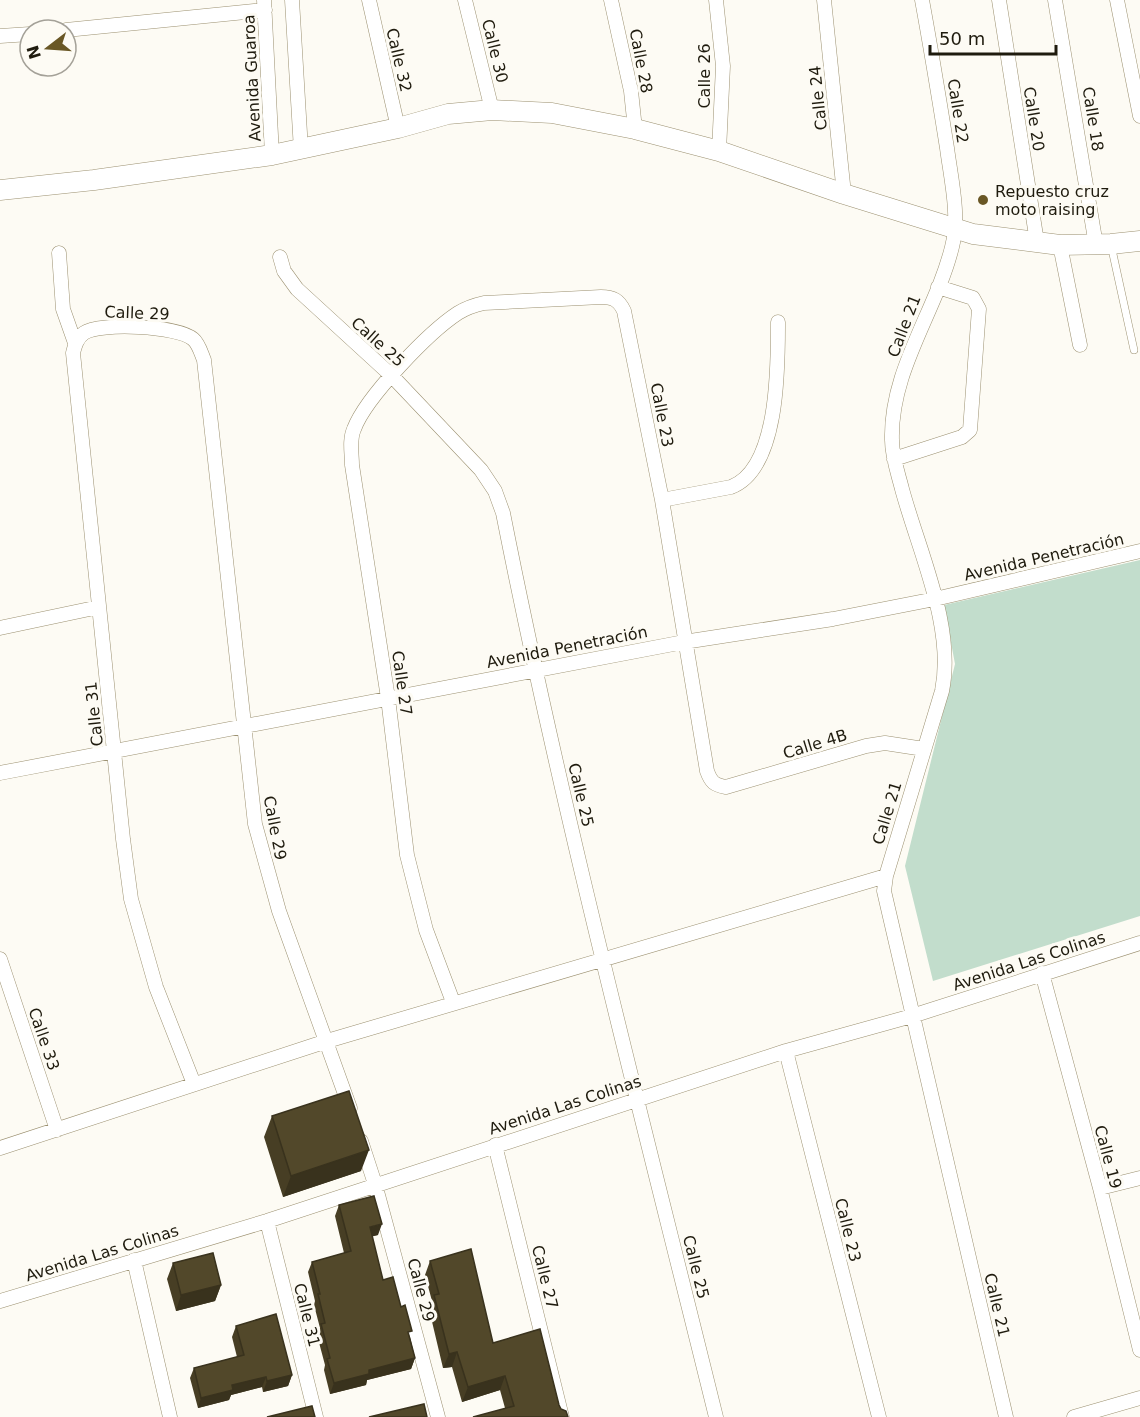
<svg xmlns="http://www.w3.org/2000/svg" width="1140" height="1417" viewBox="0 0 1140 1417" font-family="'DejaVu Sans',sans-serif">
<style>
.green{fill:#c2ddcc}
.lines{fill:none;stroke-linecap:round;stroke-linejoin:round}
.lane-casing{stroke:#9c9171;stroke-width:8}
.street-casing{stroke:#9c9171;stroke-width:15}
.secondary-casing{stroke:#9c9171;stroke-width:21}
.lane{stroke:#fff;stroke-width:7}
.street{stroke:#fff;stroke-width:14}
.secondary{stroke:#fff;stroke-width:20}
.wall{fill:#473e24}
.shaded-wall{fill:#39321d}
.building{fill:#52482a;stroke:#39321d;stroke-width:1.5}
.poi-dot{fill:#695725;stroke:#fdfbf4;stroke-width:2}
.labels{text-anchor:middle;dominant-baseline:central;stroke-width:6;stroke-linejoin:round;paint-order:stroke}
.street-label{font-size:16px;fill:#1f1b0e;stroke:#fdfbf4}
.poi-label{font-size:16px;fill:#1f1b0e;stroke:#fdfbf4;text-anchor:start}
</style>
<rect width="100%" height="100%" fill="#fdfbf4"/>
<!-- green -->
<path class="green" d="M1140,560V916L933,981L905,866L955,664L944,605Z"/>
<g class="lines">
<defs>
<path id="lane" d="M1111,245L1134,350"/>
<path id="street" d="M264,0L272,155
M292,0L301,150
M369,0L398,128
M465,0L492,110
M611,0L631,91L635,129
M716,0L723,66L719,151
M824,0L844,194
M922,0C931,49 939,98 947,148C951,179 960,216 952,247C936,312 890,370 892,440C892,457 898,473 902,489C919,552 955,627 942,691L886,876L884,891L1006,1417
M999,0L1037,242
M1055,0L1096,245
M1117,0L1140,116
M66,30L265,10
M0,36L30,34
M1060,245L1080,345
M59,253L63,309L75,343
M280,257L284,271L297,289L392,376L481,470L495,491L503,513C563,817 642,1117 716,1417
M894,459L962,437L970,430L979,309L973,298L938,287
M662,500L731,487C779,469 778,366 778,322
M0,628L99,607
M0,773L684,642L833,619L935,599L1140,551
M0,959L57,1130
M1042,973L1100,1188L1140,1350
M453,1002L426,930L407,855L388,698L352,465C352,454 349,440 354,429C366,397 429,332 458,313C466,308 475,305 484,303L601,297C613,297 619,300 624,311L662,500L707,771C711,782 714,785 726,787L866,746L885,743L924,749
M786,1051L879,1417
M194,1084L156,987L131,899L123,839L73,353C75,345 77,338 84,333C100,322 178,326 193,339C199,344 201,353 204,360L255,824L279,911L350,1108
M361,1141L375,1184L438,1417
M495,1145L562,1417
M0,1148L327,1041L886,876
M1100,1188L1140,1178
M267,1221L316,1417
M134,1260L170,1417
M0,1301L267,1221L786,1051L912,1016L1140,943
M1074,1417L1140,1398"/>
<path id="secondary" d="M0,190L94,180L272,155L398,128L448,114L492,110L552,113L635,129L719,151L844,194L973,234L1060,245L1111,244L1140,241"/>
</defs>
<!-- lane casing -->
<use href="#lane" class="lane-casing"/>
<!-- street casing -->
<use href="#street" class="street-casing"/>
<!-- secondary casing -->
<use href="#secondary" class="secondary-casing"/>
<!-- lane -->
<use href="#lane" class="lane"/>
<!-- street -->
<use href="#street" class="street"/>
<!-- secondary -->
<use href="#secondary" class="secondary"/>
</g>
<!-- wall -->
<path class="wall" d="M272,1116L361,1171L283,1197L264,1137Z
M339,1205L378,1235L372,1236L383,1280L410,1337L415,1358L411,1369L367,1380L366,1385L330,1394L324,1370L325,1365L317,1335L320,1328L314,1305L315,1301L308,1272L312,1262L344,1253L335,1216Z
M430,1261L493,1343L559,1405L505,1408L500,1390L462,1402L452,1367L443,1368L429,1309L432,1301L425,1275Z
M173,1263L221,1285L215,1301L176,1311L167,1279Z
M236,1326L292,1375L288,1386L263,1392L262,1387L231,1395L229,1400L198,1408L190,1378L194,1368L237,1357L232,1337Z"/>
<!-- shaded-wall -->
<path class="shaded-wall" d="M369,1150L361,1171L283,1197L291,1176Z
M382,1224L378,1235L366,1238L370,1227Z
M221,1285L215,1301L176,1311L181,1295Z
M457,1352L452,1367L443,1368L449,1354Z
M415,1358L411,1369L367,1380L366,1385L330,1394L334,1383L369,1370Z
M292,1375L288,1386L263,1392L267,1381Z
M505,1376L500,1390L462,1402L468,1387Z
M266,1377L262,1387L231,1395L229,1400L198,1408L201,1398L232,1385Z"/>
<!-- building -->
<path class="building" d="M349,1091L369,1150L291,1176L272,1116Z
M374,1196L382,1224L370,1227L383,1280L393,1277L401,1307L405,1305L412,1331L408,1332L415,1358L369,1370V1374L334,1383L327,1359L330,1358L321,1324L325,1323L318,1294H320L312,1262L351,1251L339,1205Z
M471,1249L493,1343L540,1329L559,1405L561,1409L566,1411L568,1417H473L514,1406L505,1376L468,1387L457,1352L449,1354L434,1295L439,1294L430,1261Z
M213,1253L221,1285L181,1295L173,1263Z
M276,1314L292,1375L267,1381L266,1377L232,1385L233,1390L201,1398L194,1368L244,1355L236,1326Z
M424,1404L427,1417H369Z
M312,1406L315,1417H267Z"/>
<!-- markers -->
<circle class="poi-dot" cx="983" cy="200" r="6"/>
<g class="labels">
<!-- street labels -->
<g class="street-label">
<text transform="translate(495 51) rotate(76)">Calle 30</text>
<text transform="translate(399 60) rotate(77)">Calle 32</text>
<text transform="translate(641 61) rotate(79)">Calle 28</text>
<text transform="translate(704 76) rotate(-90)">Calle 26</text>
<text transform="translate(252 78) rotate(-93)">Avenida Guaroa</text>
<text transform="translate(818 98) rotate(-96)">Calle 24</text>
<text transform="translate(958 111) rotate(81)">Calle 22</text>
<text transform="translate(1034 119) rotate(81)">Calle 20</text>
<text transform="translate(1093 119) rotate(81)">Calle 18</text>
<text transform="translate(137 313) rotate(2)">Calle 29</text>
<text transform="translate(904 326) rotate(-69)">Calle 21</text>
<text transform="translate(378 342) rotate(42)">Calle 25</text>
<text transform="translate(662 415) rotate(79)">Calle 23</text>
<text transform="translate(1044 557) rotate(-13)">Avenida Penetración</text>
<text transform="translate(567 647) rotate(-11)">Avenida Penetración</text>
<text transform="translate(402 683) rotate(82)">Calle 27</text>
<text transform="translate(94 714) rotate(-96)">Calle 31</text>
<text transform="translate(815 744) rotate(-17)">Calle 4B</text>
<text transform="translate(581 795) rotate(77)">Calle 25</text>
<text transform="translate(887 813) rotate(-73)">Calle 21</text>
<text transform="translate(275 828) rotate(79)">Calle 29</text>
<text transform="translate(1029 961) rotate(-18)">Avenida Las Colinas</text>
<text transform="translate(44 1039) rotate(71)">Calle 33</text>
<text transform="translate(565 1105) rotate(-18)">Avenida Las Colinas</text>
<text transform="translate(1108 1157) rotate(75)">Calle 19</text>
<text transform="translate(848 1230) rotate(76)">Calle 23</text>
<text transform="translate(102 1253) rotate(-17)">Avenida Las Colinas</text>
<text transform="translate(696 1267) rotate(76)">Calle 25</text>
<text transform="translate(545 1277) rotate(76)">Calle 27</text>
<text transform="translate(421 1290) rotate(75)">Calle 29</text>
<text transform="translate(997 1305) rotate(77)">Calle 21</text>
<text transform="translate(307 1315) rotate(76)">Calle 31</text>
</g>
<!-- poi labels -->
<g class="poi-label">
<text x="995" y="191">Repuesto cruz<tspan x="995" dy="18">moto raising</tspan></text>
</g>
</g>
<!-- north arrow -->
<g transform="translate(48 48) rotate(253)"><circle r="28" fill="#fdfbf4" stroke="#a4a198" stroke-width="1.5"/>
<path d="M0-4.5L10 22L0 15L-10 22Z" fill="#695725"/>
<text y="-9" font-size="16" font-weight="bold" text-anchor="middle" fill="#1f1b0e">N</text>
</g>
<!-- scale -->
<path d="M930 45v9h126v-9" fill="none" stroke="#1f1b0e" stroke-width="3"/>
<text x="939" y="45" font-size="18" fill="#1f1b0e" stroke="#fdfbf4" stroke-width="4.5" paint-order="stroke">50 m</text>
</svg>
